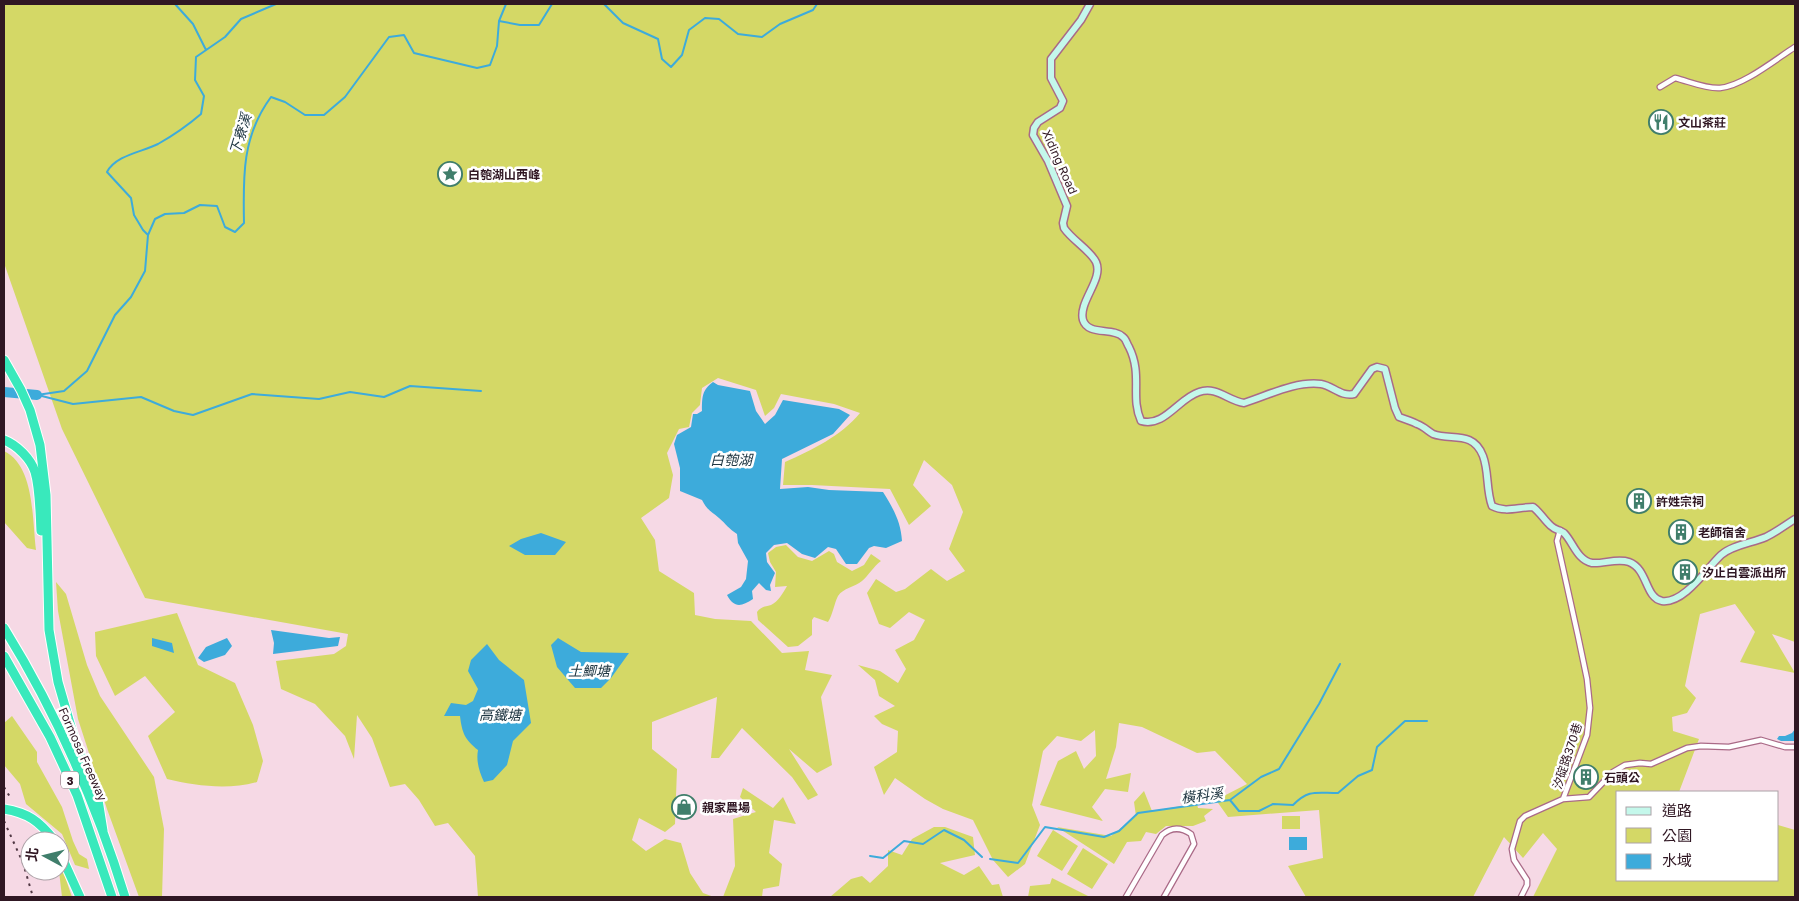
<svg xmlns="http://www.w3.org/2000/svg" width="1799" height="901" viewBox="0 0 1799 901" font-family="'Golos Text','Noto Sans TC',sans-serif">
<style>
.green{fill:#d4d866}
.water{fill:#3dabdb}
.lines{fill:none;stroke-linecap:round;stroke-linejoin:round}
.stream{stroke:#3dabdb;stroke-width:2}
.river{stroke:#3dabdb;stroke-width:10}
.street-casing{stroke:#aa6a87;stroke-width:7}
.secondary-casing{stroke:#aa6a87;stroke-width:9}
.highway-casing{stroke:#fff;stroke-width:11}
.street{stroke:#fff;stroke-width:4.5}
.secondary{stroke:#c4f8eb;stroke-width:6}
.highway{stroke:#39e9bc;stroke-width:9}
.rail{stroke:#503743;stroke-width:2;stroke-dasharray:2.5 5;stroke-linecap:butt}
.highway-bridge-casing{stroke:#fff;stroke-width:11;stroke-linecap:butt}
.highway-bridge{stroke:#39e9bc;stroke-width:9}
.labels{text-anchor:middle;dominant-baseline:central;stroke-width:5;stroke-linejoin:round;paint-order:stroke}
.shield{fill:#fff;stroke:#6e5d65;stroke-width:1}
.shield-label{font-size:11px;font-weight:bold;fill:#301723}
.poi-label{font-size:12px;font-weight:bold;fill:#301723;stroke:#fff;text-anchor:start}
.street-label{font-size:12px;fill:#301723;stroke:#fff}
.water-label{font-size:14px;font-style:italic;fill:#203743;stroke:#fff}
</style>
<rect width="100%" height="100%" fill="#f6d9e5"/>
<!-- green -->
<path class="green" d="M4,4H1795V642L1772,634L1795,673L1740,662L1755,632L1735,604L1700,614L1685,686L1696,698L1687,713L1672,717L1673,731L1699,739L1679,792H1618V880H1778V825L1795,830V897H1533L1557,849L1543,833L1523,858L1504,837L1473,897H1306L1288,866L1323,858L1319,810L1228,817L1216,800L1247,784L1215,751L1197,753L1142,727L1119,723L1116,747L1106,779L1131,773L1128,792L1105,789L1092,807L1103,821L1040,805L1058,761L1076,751L1084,769L1096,756L1095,730L1081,741L1057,736L1043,751L1032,805L1040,825L1025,864L1008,877L993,860L973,820L943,809L925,799L895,778L884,795L874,767L897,752L898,731L882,724L874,716L895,706L879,696L875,680L858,665L880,671L898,683L906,669L895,650L914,640L925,620L909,612L890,628L879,624L867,593L876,579L896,592L905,589L931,569L947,581L965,571L949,549L963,512L952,485L924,460L913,485L931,506L909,525L890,489L812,485H783L785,462C812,450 841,436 860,413L834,404L781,394L774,408L765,416L756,390L718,378L702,388L700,405L692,413L689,427L679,429L667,453L673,475L669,498L641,518L655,540L659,571L694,593L695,615L715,619L751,621L782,653L809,651L805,670L832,675L821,697L832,765L817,773L789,749L818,795L808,800L792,777L742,728L719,758H711L717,697L652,722V749L677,769L675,824L665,832L639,818L632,840L646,851L665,839L681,843L690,873L703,893L714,897H478L475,856L448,823L435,826L419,800L405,784L390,787L372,738L357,715L354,759L345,736L315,704L281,689L276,661L334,654L346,646L348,634L145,598L62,429L4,263Z
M4,451C35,466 32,520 36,550L27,548L4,522Z
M786,545L798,557L812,561L829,551L834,554L837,562L852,571L864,565L871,554L881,561C873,567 869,575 862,581C855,587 843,588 838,596C834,604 833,614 828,622L814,617L812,620V635L798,646L788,647L758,620L757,612C762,606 765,607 771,605C778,602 783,593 787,586L775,587L776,572L770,562L768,553L776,547Z
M56,582L66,594L87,665L100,696L154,777L164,829L162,897H139L107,809L78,719L58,611Z
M177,613L198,665L235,683L253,725L263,761L257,782C228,790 196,786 167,779L148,736L175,712L145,676L115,696L96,656L95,632Z
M12,716L37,752V762L62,807L73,841L79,854L87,859L89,869L75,865L62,834L26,804L20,784L4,765V723Z
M743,788L773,808L783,797L796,824L774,820L769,853L782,864L779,886L763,889L762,897H723L735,866L733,819L756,812L740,797Z
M1193,789L1198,808L1213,809L1204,816L1206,821L1193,826H1166L1156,834L1146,832L1141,841L1127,842L1114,864L1057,827L1111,836L1136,816L1134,802L1144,791L1152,811L1187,805Z
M1282,816H1300V829H1282Z
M934,827H945L973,837L975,855L940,863L964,875L979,866L992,885L999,884L1003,897H830L851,879L862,876L870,883L888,866V850L902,855L912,839Z
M1053,830L1078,846L1062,871L1037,856Z
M1083,848L1108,864L1092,889L1067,874Z
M60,862L72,897H62L59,871H60Z
M1052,878L1090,897H1028L1030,886L1050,884Z"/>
<!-- water -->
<path class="water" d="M713,382L718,385L750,391L756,411L765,424L775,415L783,400L839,409L850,415L833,434L782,459L780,489L808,487L829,490L883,492C893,508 901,522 902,541L886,548L874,546L869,548L857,564H846L836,549L828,547L815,558L802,554L787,543L774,545L766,553L767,562L775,573L770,585L771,591L766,590L759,583L752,591L753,599C741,607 734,608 727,595L741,587L746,579L748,561L738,543L737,534C729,529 726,524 719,518C711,511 707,510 702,500L680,491V468L674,444L677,435L691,427L693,414H697L702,411C702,397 702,390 713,382Z
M541,533L566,542L555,555H525L509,546L521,539Z
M271,630L329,638L340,637L338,646L273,654L274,643Z
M152,638L172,643L174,653L152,646Z
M227,638L232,646L225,655L204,662L198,658L206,647Z
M558,638L581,652L629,653L611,678L601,688H575L557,667L551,645Z
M487,644L499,660L524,680L531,723L513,741L507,765L493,780L484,782C479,771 476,761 478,750C465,740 462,733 460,716H444L451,703L466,705L473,701L478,689L468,671L471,660Z
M1795,729V741H1781L1777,739L1779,736H1785L1792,733Z
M1289,837H1307V850H1289Z"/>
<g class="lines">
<!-- stream -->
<path class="stream" d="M175,4L193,24L206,50
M604,4L623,23L658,39L662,59L671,67L682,55L689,30L705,18L719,19L738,34L762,37L780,24L813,10L817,4
M499,21L520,25H539L552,4
M148,235L143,230L134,215L131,198L107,172C116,155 142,152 158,144C174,135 187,126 201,114L204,96L195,80L196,57L225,37L241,19L276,4
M37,395L64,391L87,371L115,315L131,297L145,271L148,235L155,219L165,214L184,213L200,205L217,206L225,227L235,232L244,223C243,177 242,136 271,97L285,102L305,115H324L345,97L389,37L404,35L414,53L477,68L490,65L497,46L499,21L506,4
M38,395L73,404L141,397L174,411L193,415L252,394L319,399L350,392L384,397L410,386L481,391
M1230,800L1261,777L1279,769L1319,704L1340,664
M870,856L883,858L904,841L923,844L944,830L964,840L982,857
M990,859L1018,863L1045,827L1104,837L1119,831L1138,813L1230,800L1239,811H1259L1273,804L1293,805C1309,789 1316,793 1338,793L1358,776L1372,770L1377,747L1405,721H1427"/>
<!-- river -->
<path class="river" d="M4,392L37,395"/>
<defs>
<path id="street" d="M1660,87L1675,78C1688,81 1706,89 1720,88C1743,86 1776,59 1795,47
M1560,530L1557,541L1578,636L1587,679L1590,708L1587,735L1563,799
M1126,897L1162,835C1171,827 1181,827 1191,834L1194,844L1164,897
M1521,897L1527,885V880L1514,860L1512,849L1520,821L1525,816L1563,799L1589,797L1613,772L1625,765L1640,763L1651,764L1687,748L1701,746L1729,747L1761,740L1785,747H1795"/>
<path id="secondary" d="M1090,4L1081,20L1051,59V78L1063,101L1060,108L1038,122L1034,128L1033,135L1048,161L1067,206L1063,223L1064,228C1072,240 1090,250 1096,262C1104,279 1078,302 1083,320C1088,336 1113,327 1123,337C1126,339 1127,344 1129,347C1143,375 1130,397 1141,421C1164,428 1179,398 1199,392C1217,386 1228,401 1244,403C1269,395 1295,381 1321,384C1333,386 1341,397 1354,394L1372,369L1377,367L1385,369L1395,408L1399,417C1405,419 1411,421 1417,424C1423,426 1428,431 1433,434C1451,441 1473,430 1483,456C1489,472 1486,490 1492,506C1506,513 1518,507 1533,507C1540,512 1544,520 1551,526C1555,530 1560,530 1564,533C1573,542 1577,560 1592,563C1604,564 1617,558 1629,562C1648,569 1645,598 1662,601C1684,604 1707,568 1721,555C1732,545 1752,543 1766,537C1776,532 1786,525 1795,519"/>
<path id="highway" d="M4,360L21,390L30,410L40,445L46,495L49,630L58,682L74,737L98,800L103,831
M4,440C17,445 31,459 35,472C40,489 40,513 41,531
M4,628C56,712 96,803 125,897
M4,656L50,737L77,795L112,897
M60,853L80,897"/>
</defs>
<!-- street casing -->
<use href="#street" class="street-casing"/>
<!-- secondary casing -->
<use href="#secondary" class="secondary-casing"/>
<!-- highway casing -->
<use href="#highway" class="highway-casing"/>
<!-- street -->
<use href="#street" class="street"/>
<!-- secondary -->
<use href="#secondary" class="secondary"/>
<!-- highway -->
<use href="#highway" class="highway"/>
<!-- rail -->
<path class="rail" d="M4,787L10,797
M4,821L23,863L33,897"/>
<defs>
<path id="highway-bridge" d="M4,809C28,813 39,821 54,840"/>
</defs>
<!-- highway-bridge casing -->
<use href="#highway-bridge" class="highway-bridge-casing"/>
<!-- highway-bridge -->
<use href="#highway-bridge" class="highway-bridge"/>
</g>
<!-- icons -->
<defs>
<symbol id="restaurant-ring" viewBox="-11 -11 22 22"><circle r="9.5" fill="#fff" stroke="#407e6b" stroke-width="1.5"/><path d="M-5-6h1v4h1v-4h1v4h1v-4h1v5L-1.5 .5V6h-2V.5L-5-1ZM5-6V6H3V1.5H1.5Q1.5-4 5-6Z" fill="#407e6b"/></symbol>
<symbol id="sight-ring" viewBox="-11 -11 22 22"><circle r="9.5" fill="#fff" stroke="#407e6b" stroke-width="1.5"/><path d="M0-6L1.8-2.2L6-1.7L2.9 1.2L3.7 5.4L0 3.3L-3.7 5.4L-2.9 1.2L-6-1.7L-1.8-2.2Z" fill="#407e6b"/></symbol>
<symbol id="building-ring" viewBox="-11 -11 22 22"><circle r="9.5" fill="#fff" stroke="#407e6b" stroke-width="1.5"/><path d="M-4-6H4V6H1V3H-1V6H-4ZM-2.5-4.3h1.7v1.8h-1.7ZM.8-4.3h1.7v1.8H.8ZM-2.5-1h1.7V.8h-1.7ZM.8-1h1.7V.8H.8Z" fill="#407e6b"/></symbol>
<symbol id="shop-ring" viewBox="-11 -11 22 22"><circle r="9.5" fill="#fff" stroke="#407e6b" stroke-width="1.5"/><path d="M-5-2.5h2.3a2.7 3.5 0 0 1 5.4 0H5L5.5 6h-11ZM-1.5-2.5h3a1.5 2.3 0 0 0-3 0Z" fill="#407e6b"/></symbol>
</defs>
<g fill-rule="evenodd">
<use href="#restaurant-ring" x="1647" y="108" width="28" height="28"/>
<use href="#sight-ring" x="436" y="160" width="28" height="28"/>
<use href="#building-ring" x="1625" y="487" width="28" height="28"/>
<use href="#building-ring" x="1667" y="518" width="28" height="28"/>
<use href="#building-ring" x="1671" y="558" width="28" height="28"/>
<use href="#building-ring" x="1572" y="763" width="28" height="28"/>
<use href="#shop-ring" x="670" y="793" width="28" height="28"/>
</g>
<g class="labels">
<!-- shield labels -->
<rect class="shield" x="61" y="771.5" width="18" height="17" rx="4"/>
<g class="shield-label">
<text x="70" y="780">3</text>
</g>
<!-- poi labels -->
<g class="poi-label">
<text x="1678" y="122">文山茶莊</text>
<text x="468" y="174">白匏湖山西峰</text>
<text x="1656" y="501">許姓宗祠</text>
<text x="1698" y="532">老師宿舍</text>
<text x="1702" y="572">汐止白雲派出所</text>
<text x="1604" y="777">石頭公</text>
<text x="702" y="807">親家農場</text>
</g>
<!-- street labels -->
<g class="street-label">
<text transform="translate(1060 162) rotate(66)">Xiding Road</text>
<text transform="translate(83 754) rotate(66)">Formosa Freeway</text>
<text transform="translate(1567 756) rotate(-72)">汐碇路370巷</text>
</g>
<!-- water labels -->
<g class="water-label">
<text transform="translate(240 134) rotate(-73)">下寮溪</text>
<text x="731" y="459">白匏湖</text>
<text x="589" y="670">土鯽塘</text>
<text x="500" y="714">高鐵塘</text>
<text transform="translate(1202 795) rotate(-7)">橫科溪</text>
</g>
</g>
<!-- border -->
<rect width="1799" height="901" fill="none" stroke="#301723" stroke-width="10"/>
<!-- legend -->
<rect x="1616" y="791" width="162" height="90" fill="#ffffff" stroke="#aca2a7"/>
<rect x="1626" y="807" width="25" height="8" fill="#c4f8eb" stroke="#aca2a7"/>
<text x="1662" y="816" font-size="15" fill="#301723">道路</text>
<rect x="1626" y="828" width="25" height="15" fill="#d4d866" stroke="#aca2a7"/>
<text x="1662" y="841" font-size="15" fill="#301723">公園</text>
<rect x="1626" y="854" width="25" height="15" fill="#3dabdb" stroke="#aca2a7"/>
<text x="1662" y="866" font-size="15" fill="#301723">水域</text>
<!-- north arrow -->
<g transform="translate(45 856) rotate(277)"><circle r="24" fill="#ffffff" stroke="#aca2a7"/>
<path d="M0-4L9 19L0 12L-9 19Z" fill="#407e6b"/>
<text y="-8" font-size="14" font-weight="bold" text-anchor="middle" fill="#301723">北</text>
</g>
</svg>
